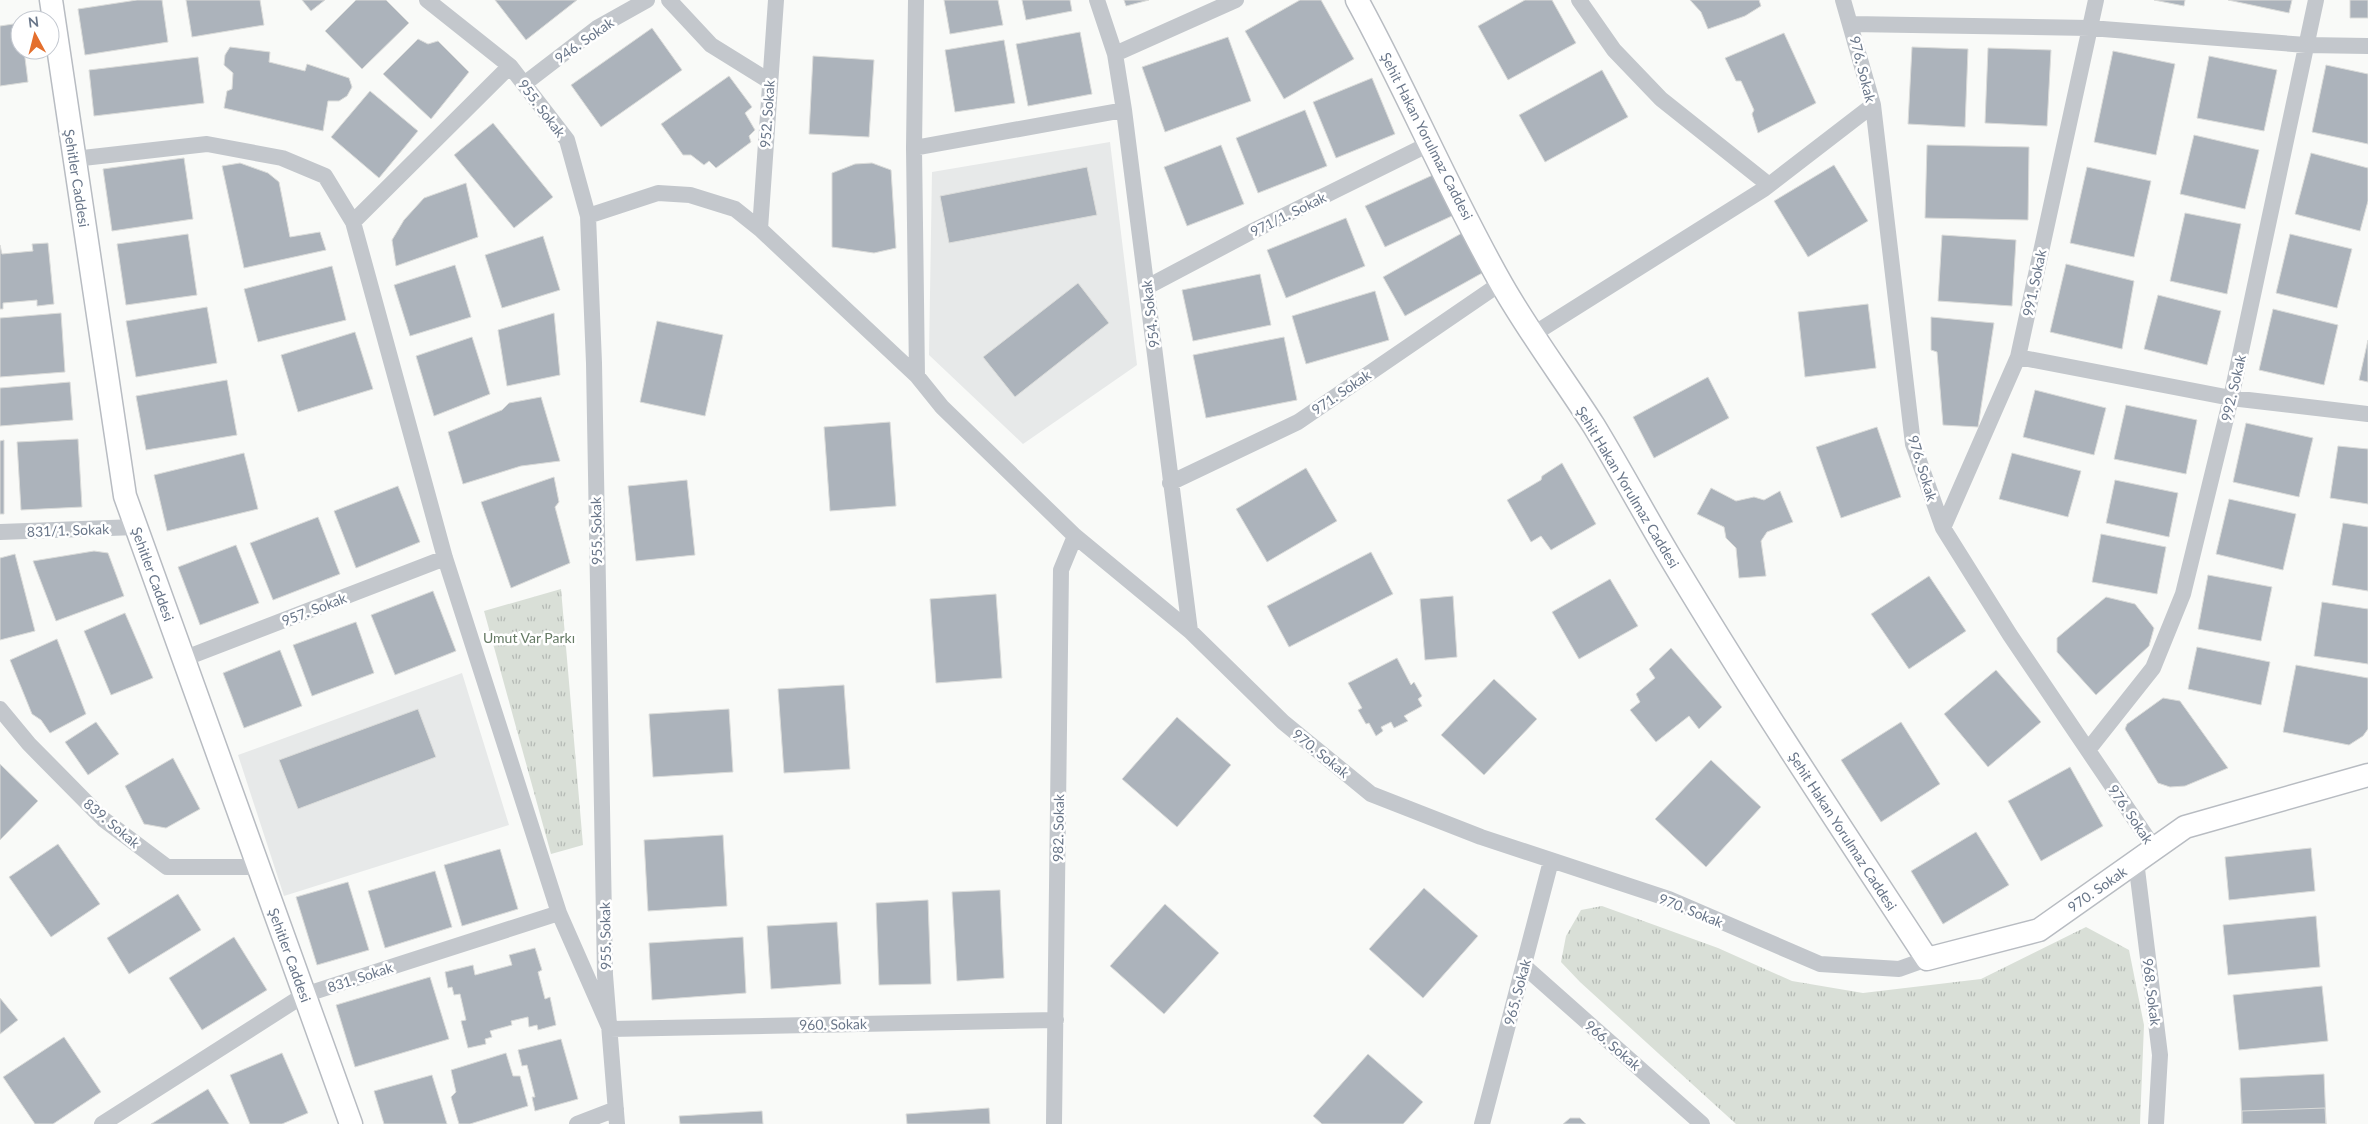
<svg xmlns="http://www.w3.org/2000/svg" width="2368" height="1124" viewBox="0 0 2368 1124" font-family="Lato,sans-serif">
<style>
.built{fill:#e7e9e9}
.park{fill:url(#park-tufts)}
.building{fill:#acb3bb;stroke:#dbdcda}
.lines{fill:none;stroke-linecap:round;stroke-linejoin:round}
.secondary-casing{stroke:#b8bcc2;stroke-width:25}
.street{stroke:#c3c7cc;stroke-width:16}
.secondary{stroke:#fff;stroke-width:22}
.labels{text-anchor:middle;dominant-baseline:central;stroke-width:5;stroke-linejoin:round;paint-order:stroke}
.street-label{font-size:14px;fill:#697689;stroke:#fff}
.park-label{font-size:14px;fill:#657a64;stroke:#fff}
</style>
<defs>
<pattern id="park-tufts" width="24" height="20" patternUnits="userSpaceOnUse" patternTransform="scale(1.25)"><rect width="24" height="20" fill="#d9dfd7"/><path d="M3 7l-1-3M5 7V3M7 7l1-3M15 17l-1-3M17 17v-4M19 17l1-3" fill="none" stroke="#b4b9b4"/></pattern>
</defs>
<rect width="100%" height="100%" fill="#f9faf8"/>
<!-- built -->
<path class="built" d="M1110,142L1137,365L1023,444L929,355L932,172Z
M462,673L509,825L284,896L238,755Z"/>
<!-- park -->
<path class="park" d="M561,589L583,845L551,854L484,611Z
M1602,906L1718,948L1792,981L1863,993L1981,979L2086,927L2129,950L2144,1025L2140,1124H1736L1580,982L1561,962L1566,936L1581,910Z"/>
<!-- building -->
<path class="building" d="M137,0H162L168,42L85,55L78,9Z
M186,0H260L264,25L192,37Z
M302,0H325L311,11Z
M356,0H386L409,23L362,69L325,31Z
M495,0H577L526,40Z
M944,0H998L1003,25L950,34Z
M1022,0H1070L1072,11L1026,20Z
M1124,0H1149L1126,6Z
M1300,0H1321L1354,59L1284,99L1245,31Z
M1525,0H1552L1576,43L1508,80L1478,26Z
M1690,0H1759L1761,6L1745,16L1708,29L1701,12Z
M2154,0H2185L2184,6Z
M2228,0H2292L2289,13Z
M2350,0H2368V18H2350Z
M20,23V50H24L28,82L0,86V26Z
M652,28L682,70L601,127L571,85Z
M1080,32L1092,94L1028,106L1016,44Z
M1784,33L1816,103L1758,133L1752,114L1754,110L1741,81H1736L1725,58Z
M1228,37L1251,101L1165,132L1142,67Z
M418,39L428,44L438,41L469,72L431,119L383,74Z
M1004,40L1015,103L955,112L945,50Z
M230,47L270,52L269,62L305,71L307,64L349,78L352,87L347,96L339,101H328L323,131L224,108L227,91L232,89L233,73L224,65L225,55Z
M1912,47L1968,49L1965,127L1908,124Z
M1988,48L2051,50L2047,126L1985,123Z
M2113,51L2175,64L2156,155L2094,142Z
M813,56L874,60L869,137L809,134Z
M2209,56L2277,70L2264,131L2197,118Z
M198,57L204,103L94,116L89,70Z
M2326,65L2368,74V144L2312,132Z
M1602,70L1628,117L1545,162L1519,115Z
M729,76L752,107L745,113L755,130L749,136L751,142L716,168L709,161L704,165L691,155H683L661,124Z
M1372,78L1395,134L1336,158L1313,102Z
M370,91L418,131L379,178L331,137Z
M1305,110L1327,166L1258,193L1236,138Z
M493,123L553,197L514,228L454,155Z
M2194,135L2259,150L2245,209L2180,194Z
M1221,145L1244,204L1187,226L1164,167Z
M1927,145L2029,147L2028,220L1925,218Z
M2311,153L2368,168V201L2360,231L2295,214Z
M184,158L193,219L112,231L103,169Z
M240,163L268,173L279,182L290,237L320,232L326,250L244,268L222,166Z
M872,163L891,170L896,248L874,253L832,247V173L855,164Z
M1834,165L1868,221L1808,257L1774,201Z
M1087,167L1097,215L949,243L940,196Z
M2087,167L2151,181L2134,257L2070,243Z
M1435,174L1454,215L1385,247L1365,206Z
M466,183L478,237L396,266L392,240L404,220L424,198Z
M2185,213L2241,224L2227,294L2170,281Z
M1346,218L1365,266L1286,298L1267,250Z
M1462,233L1484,272L1405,316L1383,277Z
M188,234L197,295L126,305L117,244Z
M2290,234L2352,249L2337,308L2276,293Z
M1942,235L2016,240L2012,306L1938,301Z
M543,236L560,290L502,308L485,255Z
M48,243L54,304L37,306V300L3,303V309H0V245L2,254L33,251L32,244Z
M2066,264L2134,281L2122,349L2050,332Z
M455,265L471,317L410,336L394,285Z
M332,266L346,320L258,342L244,289Z
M1260,274L1271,325L1193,341L1182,290Z
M1078,283L1109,323L1015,397L983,357Z
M1375,291L1389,340L1306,364L1292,316Z
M2158,295L2221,311L2207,365L2144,349Z
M1868,304L1876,368L1805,377L1798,312Z
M207,307L217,363L136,377L126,321Z
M2273,309L2338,325L2324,385L2259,370Z
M61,313L65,372L0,377V318Z
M554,313L560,375L507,386L498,330Z
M1931,317L1994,323L1978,427L1943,425L1937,352L1931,350Z
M657,321L723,335L705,416L640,402Z
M355,332L373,389L298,412L281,355Z
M472,337L490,394L434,416L416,356Z
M1284,337L1297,400L1206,418L1193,355Z
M2368,340V382L2359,380Z
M1708,377L1729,418L1654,458L1633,417Z
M227,380L237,435L146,450L136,396Z
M70,382L73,420L0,426V388Z
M2035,390L2106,408L2094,455L2023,437Z
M541,397L560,461L521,466L463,484L448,432L502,410L509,403Z
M2126,405L2197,420L2186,474L2114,459Z
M890,422L896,506L830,511L824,427Z
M2246,423L2313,438L2299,497L2233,482Z
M1877,427L1901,497L1841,518L1816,447Z
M78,439L82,507L21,510L17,442Z
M4,440V514H0V441Z
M2338,446L2368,449V504L2330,498Z
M244,453L258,509L167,531L154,475Z
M2012,453L2081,471L2068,517L1999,499Z
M1562,463L1596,524L1551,550L1541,536L1531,542L1507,500L1541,480L1542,476Z
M1306,468L1337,521L1267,562L1236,509Z
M554,477L559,502L555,507L570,563L511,588L481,502Z
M687,480L695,555L636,561L628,486Z
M2115,480L2178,493L2169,537L2106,523Z
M398,486L420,542L356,568L334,511Z
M1711,488L1736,501L1754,497L1764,500L1780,491L1793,522L1767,532L1761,541L1766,576L1739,578L1736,548L1726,538L1724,527L1697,514Z
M2229,499L2296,514L2283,570L2216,554Z
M318,517L340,574L273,600L250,543Z
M2343,523L2368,527V591L2332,585Z
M2101,534L2166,547L2157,594L2092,582Z
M236,545L259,603L200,625L178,567Z
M94,551L108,553L124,596L56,621L33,561Z
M1371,552L1393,594L1289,647L1267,606Z
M15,554L35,631L0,640V558Z
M2208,575L2272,587L2261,641L2198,629Z
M1929,576L1966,631L1909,669L1871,614Z
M1610,579L1638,626L1579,659L1552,612Z
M433,591L456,651L395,675L371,615Z
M996,594L1002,678L936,683L930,599Z
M1453,596L1457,657L1425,660L1420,599Z
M2106,597L2135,604L2154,628L2149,646L2096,695L2057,652V638Z
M2322,602L2368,609V664L2314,656Z
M125,613L153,678L111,695L84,631Z
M356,622L374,673L312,696L293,645Z
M57,639L86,714L50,733L41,720L32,714L10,660Z
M2197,647L2270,662L2261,705L2188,689Z
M1671,648L1722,707L1699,729L1689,716L1656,742L1630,710L1640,702L1636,694L1655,678L1649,669Z
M280,650L302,706L244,728L223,673Z
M1397,658L1411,685L1414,682L1422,696L1418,699L1422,706L1404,716L1408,721L1394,728L1391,722L1381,727L1383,731L1376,736L1369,723L1366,724L1358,710L1362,708L1348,683Z
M2296,665L2368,678V729L2363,736L2349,745L2283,732Z
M1996,670L2041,722L1988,767L1944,714Z
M1494,679L1537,719L1484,775L1441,735Z
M844,685L850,769L784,773L778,689Z
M2163,698L2180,701L2228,768L2185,786L2170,787L2158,783L2125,729L2127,724Z
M418,709L436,757L298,809L279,760Z
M729,709L733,772L653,777L649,714Z
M1177,717L1231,765L1177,827L1122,779Z
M96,722L119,754L88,775L65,742Z
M1901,722L1940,784L1881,822L1841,760Z
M173,758L200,809L166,828L144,824L125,786Z
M1711,760L1761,807L1706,867L1655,819Z
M0,764L38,801L0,840Z
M2070,767L2103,826L2041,861L2008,801Z
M1976,832L2009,885L1943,924L1911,871Z
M723,835L727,906L648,911L644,840Z
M58,844L100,904L51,937L9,877Z
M2311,848L2315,891L2229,900L2225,857Z
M500,849L518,909L462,926L444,865Z
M435,871L452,927L385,948L368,891Z
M348,882L369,950L317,965L296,897Z
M1424,888L1478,936L1423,998L1369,949Z
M1000,890L1004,978L957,981L952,892Z
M178,894L201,930L129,974L107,938Z
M928,900L931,984L879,985L876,903Z
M1165,904L1219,953L1164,1014L1110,966Z
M2316,916L2320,967L2228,975L2223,925Z
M837,922L841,984L771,989L767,926Z
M234,937L267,990L202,1030L169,978Z
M743,937L746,993L652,1000L649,943Z
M535,948L542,970L538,972L545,999L550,997L556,1025L538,1030L537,1025L529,1027L528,1017L511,1021L512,1025L490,1031L492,1037L485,1039L486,1044L468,1048L461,1021L466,1020L460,994L454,995L452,987L448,988L445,972L473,965L475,975L512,965L509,955Z
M430,977L449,1039L355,1067L336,1005Z
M2322,986L2328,1041L2239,1050L2233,995Z
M0,998L18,1020L0,1034Z
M64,1037L101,1092L53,1124H35L3,1077Z
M561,1039L578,1099L535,1111L532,1097H535L527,1065L522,1066L518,1050Z
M282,1053L308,1113L282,1124H250L230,1075Z
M506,1053L513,1076H520L528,1106L470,1124H459L451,1097L456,1092L451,1070Z
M1368,1054L1423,1102L1403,1124H1322L1313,1116Z
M2324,1074L2326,1124H2242L2240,1078Z
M432,1075L447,1124H384L374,1091Z
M208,1089L229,1124H151Z
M989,1108L990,1124H907L906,1114Z
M2325,1108L2326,1124H2242V1111Z
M762,1111L763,1124H680L679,1116Z
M1570,1118H1580L1586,1124H1563Z"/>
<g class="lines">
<defs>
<path id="secondary" d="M51,0L125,496L351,1124
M1357,0C1408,93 1449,192 1502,285C1530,334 1564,379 1594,426C1622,472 1648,521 1676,567C1756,700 1842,829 1927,959L2039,930L2185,827L2368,775"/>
</defs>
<!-- secondary casing -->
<use href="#secondary" class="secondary-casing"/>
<!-- street -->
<path class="street" d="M427,0L510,66L567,140L588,216L594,363L605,975L617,1124
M669,0L711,45L769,81
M916,0L914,148L917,376
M1097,0L1115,54L1124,110L1190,631
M1579,0L1614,50L1661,99L1769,185
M1843,0L1873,105L1913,444L1943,528L2010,635L2154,848
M1851,24L2090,28L2306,45L2368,46
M1115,54L1236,0
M524,84L597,28L647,0
M914,148L1124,110
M74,159L207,144L282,158L325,176L353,222L445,558L559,913L610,1029L1056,1020
M588,216L658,193L690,195L735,209L760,229L917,376L942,407L1075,536L1190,631L1283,722L1371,794L1481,837L1669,899L1820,964L1899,969L1927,959
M353,222L510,66
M760,229L776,0
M1147,287L1251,232L1429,144
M1532,335L1764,189L1873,105
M2018,357L2231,398L2368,414
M1170,483L1298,422L1501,283
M1943,528L2018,357L2096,0
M0,532L136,527
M183,659L445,558
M0,709L29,744L103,819L167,867H258
M2088,750L2153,668L2183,594L2231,398L2316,0
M2136,861L2160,1055L2156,1124
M1524,966L1702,1124
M102,1124L304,995L559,913
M577,1124L616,1109
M1054,1124L1061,570L1075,536
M1482,1124L1551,861"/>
<!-- secondary -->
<use href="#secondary" class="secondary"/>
</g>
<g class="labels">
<!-- street labels -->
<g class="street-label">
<text transform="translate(584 40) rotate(-35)">946. Sokak</text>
<text transform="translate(1863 69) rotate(76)">976. Sokak</text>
<text transform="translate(542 108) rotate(53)">955. Sokak</text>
<text transform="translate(767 114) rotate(-86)">952. Sokak</text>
<text transform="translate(1427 136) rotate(63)">Şehit Hakan Yorulmaz Caddesi</text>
<text transform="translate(77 178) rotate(81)">Şehitler Caddesi</text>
<text transform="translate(1288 214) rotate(-26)">971/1. Sokak</text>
<text transform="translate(2034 283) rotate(-78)">991. Sokak</text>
<text transform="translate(1150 314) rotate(-97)">954. Sokak</text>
<text transform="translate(2233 388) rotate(-77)">992. Sokak</text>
<text transform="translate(1341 392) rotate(-34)">971. Sokak</text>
<text transform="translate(1923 468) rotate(73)">976. Sokak</text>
<text transform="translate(1628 487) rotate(59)">Şehit Hakan Yorulmaz Caddesi</text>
<text transform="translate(68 530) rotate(-2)">831/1. Sokak</text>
<text transform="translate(596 531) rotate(-91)">955. Sokak</text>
<text transform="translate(153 574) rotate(70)">Şehitler Caddesi</text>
<text transform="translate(314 609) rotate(-21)">957. Sokak</text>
<text transform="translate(1321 753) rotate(39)">970. Sokak</text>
<text transform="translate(2131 814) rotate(56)">976. Sokak</text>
<text transform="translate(112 823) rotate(40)">839. Sokak</text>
<text transform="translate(1058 828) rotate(-89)">982. Sokak</text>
<text transform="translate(1843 831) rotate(57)">Şehit Hakan Yorulmaz Caddesi</text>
<text transform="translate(2097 889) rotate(-35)">970. Sokak</text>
<text transform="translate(1691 910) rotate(22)">970. Sokak</text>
<text transform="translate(605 936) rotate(-91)">955. Sokak</text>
<text transform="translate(290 955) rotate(70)">Şehitler Caddesi</text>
<text transform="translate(360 977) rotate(-18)">831. Sokak</text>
<text transform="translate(1517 992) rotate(-75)">965. Sokak</text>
<text transform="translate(2152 992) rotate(83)">968. Sokak</text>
<text transform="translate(833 1024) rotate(-1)">960. Sokak</text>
<text transform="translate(1613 1045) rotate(41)">966. Sokak</text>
</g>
<!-- park labels -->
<g class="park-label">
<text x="529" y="637">Umut Var Parkı</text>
</g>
</g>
<!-- north arrow -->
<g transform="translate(35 35) rotate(353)"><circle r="24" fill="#ffffff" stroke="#c3c8d0"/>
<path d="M0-4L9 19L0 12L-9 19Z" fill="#e46f2d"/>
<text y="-8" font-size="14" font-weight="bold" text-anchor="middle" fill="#697689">N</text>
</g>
</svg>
